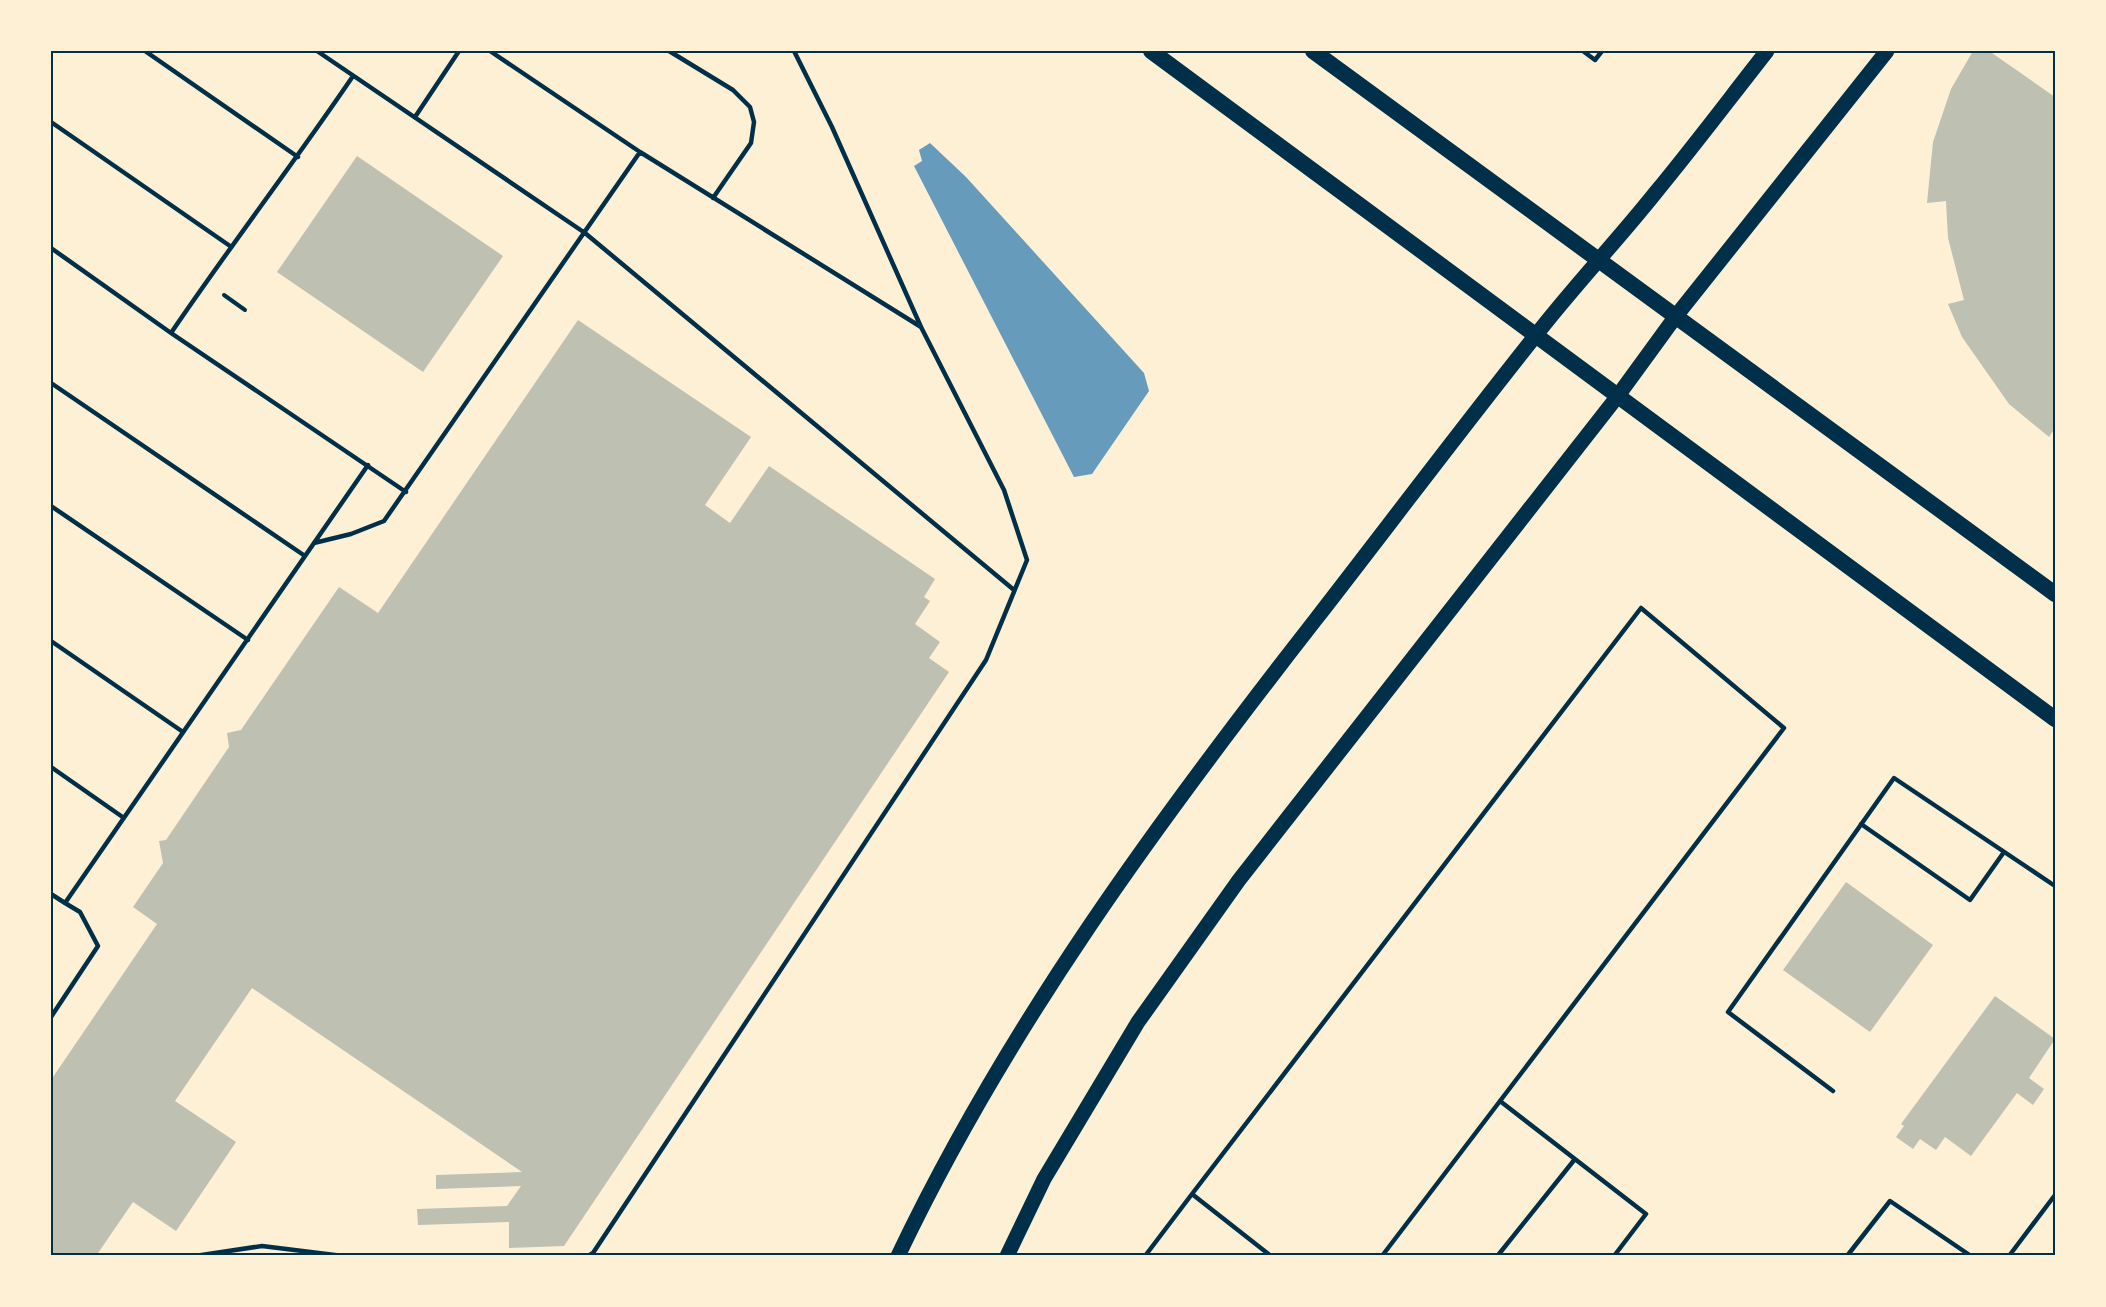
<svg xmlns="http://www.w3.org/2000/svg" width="2106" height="1307" viewBox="0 0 2106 1307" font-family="Cabin,sans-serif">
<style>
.water{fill:#669bbc}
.building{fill:#bec0b2}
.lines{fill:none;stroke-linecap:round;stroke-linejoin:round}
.path{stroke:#003049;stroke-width:4}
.service{stroke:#003049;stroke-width:4.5}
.primary{stroke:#003049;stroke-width:15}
.trunk{stroke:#003049;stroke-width:16}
.neatline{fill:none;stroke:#003049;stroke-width:2}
</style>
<rect width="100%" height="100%" fill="#fdf0d5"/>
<!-- water -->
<path class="water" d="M930,143L966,177L1144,373L1149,391L1092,474L1074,477L914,166L922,161L919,150Z"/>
<!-- building -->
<path class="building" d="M1973,51H1989L2055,97V428L2049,437L2009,404L1962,337L1948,304L1964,300L1948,238L1946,201L1927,203L1933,142L1951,89Z
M357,156L503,256L423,372L277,272Z
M578,320L751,437L705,505L730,523L769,466L935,579L924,597L930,601L915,624L940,642L929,658L949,672L564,1246L509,1248V1222L418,1225L417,1209L507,1206L521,1186L436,1189V1175L522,1172L252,988L175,1101L236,1142L176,1231L133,1202L96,1256H51V1080L157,924L133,907L163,863L159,841L166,840L229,747L227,733L241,730L339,587L378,613Z
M1846,882L1933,945L1870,1032L1783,970Z
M1995,996L2055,1039L2029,1078L2044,1089L2033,1105L2017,1093L1971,1156L1945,1137L1936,1150L1920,1139L1913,1149L1896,1137L1904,1126L1901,1124Z"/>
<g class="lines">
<!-- path -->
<path class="path" d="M224,295L245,310"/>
<!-- service -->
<path class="service" d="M145,51L298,157
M317,51L585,233L1014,590
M490,51L640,152L921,327L1004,490L1027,560L986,660L593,1253L588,1256
M669,51L733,90L750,107L754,122L751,143L713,198
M794,51L832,127L921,327
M1583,51L1595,60L1602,51
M415,117L459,51
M51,122L230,246
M51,248L171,333L406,492
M171,333C230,246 294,163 353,76
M51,383L305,556
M51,506L248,640
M314,543L351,534L384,521L640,152
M51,641L183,732
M51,767L124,818
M1861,824L1970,900L2004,852
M51,894L65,903
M51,1017L98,946L80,912L65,903L368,465
M1833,1091L1728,1012L1894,778L2055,886
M1500,1101L1646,1214L1614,1256
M1499,1254L1575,1159
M195,1256L262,1246L343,1256
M1145,1256L1192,1194
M1271,1256L1192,1194L1641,608L1784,728L1382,1256
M1847,1256L1890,1201L1971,1256
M2009,1256L2055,1195"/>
<!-- primary -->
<path class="primary" d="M898,1256C1008,1025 1159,820 1316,619C1389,525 1461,429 1536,335C1574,286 1617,241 1656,192C1694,146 1730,98 1767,51
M1007,1256L1044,1179L1138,1022L1239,880L1617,397L1676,316L1887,51"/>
<!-- trunk -->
<path class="trunk" d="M1151,51L2055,719
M1313,51L2055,594"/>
</g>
<!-- border -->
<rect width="2106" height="1307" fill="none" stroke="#fdf0d5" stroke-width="105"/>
<rect x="52" y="52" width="2002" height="1202" class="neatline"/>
</svg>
